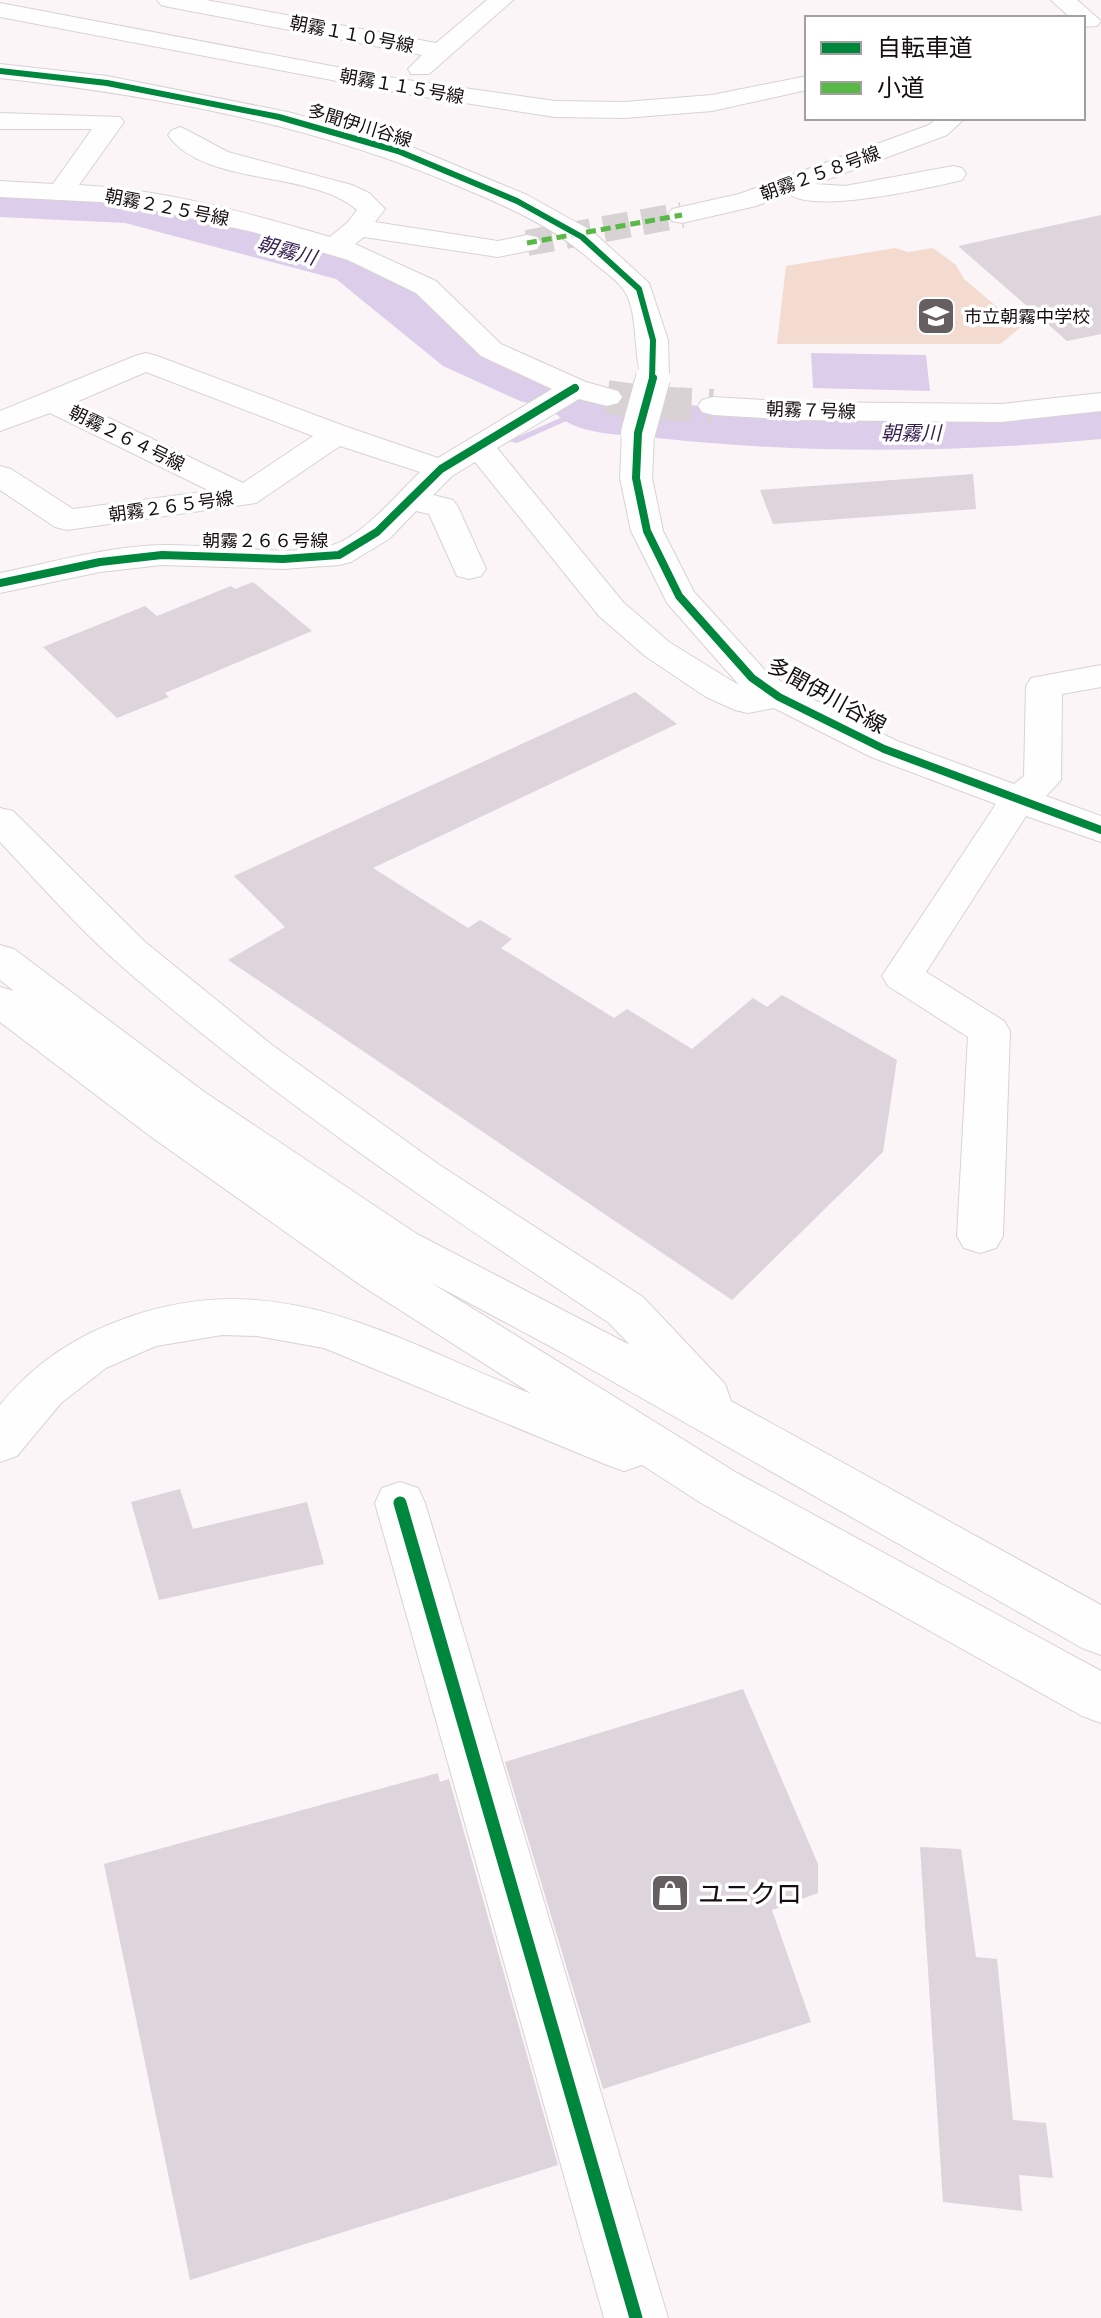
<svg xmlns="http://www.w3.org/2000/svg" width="1101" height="2318" viewBox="0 0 1101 2318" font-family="Merriweather,'Noto Sans JP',serif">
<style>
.green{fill:#f3dbd0}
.water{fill:#dcceea}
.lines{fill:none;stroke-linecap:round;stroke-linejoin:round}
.stream{fill:#dcceea;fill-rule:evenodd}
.river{fill:#dcceea;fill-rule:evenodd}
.building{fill:#ded4db}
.minor-tunnel-far1{stroke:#d8d2d4;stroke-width:26;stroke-dasharray:26 13;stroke-linecap:butt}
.minor-tunnel{stroke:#d8d2d4;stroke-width:34;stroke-dasharray:34 17;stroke-linecap:butt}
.minor-casing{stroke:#d9d2d4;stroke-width:2}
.highway-casing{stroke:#d9d2d4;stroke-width:2}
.minor{fill:#fefefe;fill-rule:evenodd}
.highway{fill:#fefefe;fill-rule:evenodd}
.minor-bridge-far1-casing{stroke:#d9d2d4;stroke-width:27;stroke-linecap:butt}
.minor-bridge-casing{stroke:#d9d2d4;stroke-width:36;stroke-linecap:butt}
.minor-bridge-far1{stroke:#fefefe;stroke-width:26}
.minor-bridge{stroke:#fefefe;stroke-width:34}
.quiet{stroke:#58b947;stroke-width:5;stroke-dasharray:10 5;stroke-linecap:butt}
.cycleway-far2-casing{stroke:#fff;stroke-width:9}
.cycleway-far1-casing{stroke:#fff;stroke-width:12}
.cycleway-casing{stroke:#fff;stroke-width:18}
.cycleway-far2{stroke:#00873e;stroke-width:6}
.cycleway-far1{stroke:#00873e;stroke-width:8}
.cycleway{stroke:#00873e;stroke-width:13}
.labels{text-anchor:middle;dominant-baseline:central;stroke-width:7;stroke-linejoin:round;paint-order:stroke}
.far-street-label{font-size:18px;fill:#150e10;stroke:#fff}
.far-poi-label{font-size:18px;fill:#150e10;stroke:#fff;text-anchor:start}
.far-water-label{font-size:20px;font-style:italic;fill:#371f50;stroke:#fff}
.street-label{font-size:22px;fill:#150e10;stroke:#fff}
.near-poi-label{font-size:26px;fill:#150e10;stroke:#fff;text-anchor:start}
</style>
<rect width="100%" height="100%" fill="#fbf5f7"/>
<!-- green -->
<path class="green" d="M895,248L908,252L933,248L956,265L964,279L1021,327L1000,344H777L786,266Z"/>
<!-- water -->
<path class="water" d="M811,353L926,355L930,391L813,388Z"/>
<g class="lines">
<!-- stream -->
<path class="stream" d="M583,408L591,410L517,443L508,441Z"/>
<!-- river -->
<path class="river" d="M0,187L126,193L374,257L483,342L560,377L569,389L566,393L579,389L617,399L823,416L935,415L1101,403V439C952,453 806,454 657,438C623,434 571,437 550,407L552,403L540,406L520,401L443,366L336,279L125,223L0,217Z"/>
</g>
<!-- building -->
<path class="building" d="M1101,215V334L1067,341L958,246Z
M973,474L976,509L773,524L760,490Z
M253,582L312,631L165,693L169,697L117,718L43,647L145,606L157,616L231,586L235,589Z
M635,692L677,724L373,868L468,928L480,920L512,939L501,948L614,1018L627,1009L692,1049L753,998L767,1007L782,995L897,1060L883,1152L732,1300L228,960L285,927L234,876Z
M180,1489L193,1529L307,1502L324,1564L159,1600L131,1502Z
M743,1689L818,1864V1893L772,1910L811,2022L603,2089L505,1762Z
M438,1773L440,1782L449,1779L558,2165L190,2280L104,1864Z
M920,1847L961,1849L976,1957L997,1959L1013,2120L1046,2123L1053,2178L1019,2175L1022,2211L943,2202Z"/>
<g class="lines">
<!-- minor-tunnel-far1 -->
<path class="minor-tunnel-far1" d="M527,243L682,215"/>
<!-- minor-tunnel -->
<path class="minor-tunnel" d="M607,397L648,403L713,406"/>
<defs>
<path id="minor" d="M157,0H206L436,43L487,0H513L429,74H411L408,69L422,55L169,7L161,5Z
M1051,0H1077L1101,21L1097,26L1083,27V18H1071Z
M0,3L400,79L555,101L624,102L712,95L807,76V90L712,111L624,118L555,117L400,93L0,17Z
M0,64L107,76L288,112L407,145L527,195L592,231L649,283L668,340L669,373L665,379L654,382L643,379C633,365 639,313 625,292C619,281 603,271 594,263C555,227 506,206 458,186C312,124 157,96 0,78Z
M0,113L120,117L124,122L79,185C163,189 248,213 330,237L348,222L357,210C310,169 204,187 168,135L172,130L181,127L228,152L352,185L369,193L385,209L375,222L498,241L527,235L537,237L541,243L537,249L498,257L364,237L355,244L436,281L501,344L586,382L618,391L622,397L618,403L607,406L579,399L497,448L623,602L669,642L732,681L739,685L667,603L631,531L620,478L622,433L627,426L638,424L649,426L654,433L652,478L663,531L694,592L765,670L792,689L897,741L1014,784L1024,776L1026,686L1031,678L1101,665V687L1062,694L1061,780L1046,796L1101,816V842L1026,816L926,972L1004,1021L1010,1031L1003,1236L996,1248L980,1253L964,1248L957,1236L968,1037L888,986L882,976L996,804L871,757L774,708L748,713L735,710L706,697L645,656L599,616L475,462L452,476L433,495L453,500L458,507L486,569L481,576L469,579L457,576L429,514L416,511L389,539L351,562L339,565L283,569L162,565L100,572L0,593V573C54,562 109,546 164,545C212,544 285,557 330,546C362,537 396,495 420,472L340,446L256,503L67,530L55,527L0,490V466L11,469L73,509L210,491L50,413L0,431V411L135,356L146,353L157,356L347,427L438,458L552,389L481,356L416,293L348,260L253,232L121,203L0,197V181L53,184L92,129H0ZM146,372L313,436L243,483L76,402Z
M937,118H965L947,135L815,184L845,186L953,166L962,168L966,174L962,180C929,188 815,214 789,194L756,206L682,223L672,221L668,215L672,209L739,194L929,125Z
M1101,393V411L1001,422L795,420L713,415L702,412L698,406L702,400L713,397L795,402L1001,404Z
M400,1482L418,1488L425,1503L668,2318H604L375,1503L382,1488Z"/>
<path id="highway" d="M0,808L13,811L145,942L272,1045L438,1164L643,1297L725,1384L731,1401L1101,1605V1655L1082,1648L559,1351L430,1282L737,1473L1101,1671V1723L1082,1716L701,1503L642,1465L624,1471L607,1465L324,1348L257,1336L222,1335L156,1346L106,1368L61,1403L17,1456L0,1462V1405C35,1362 77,1335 129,1317C282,1264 395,1340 532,1394L359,1284L150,1136L0,1022V987L14,991L0,980V945L14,949L203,1091L417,1234L630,1345L609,1323C440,1210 272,1098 119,964C77,927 39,883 0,842Z"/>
</defs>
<!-- minor casing -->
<use href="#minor" class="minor-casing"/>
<!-- highway casing -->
<use href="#highway" class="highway-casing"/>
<!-- minor -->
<use href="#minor" class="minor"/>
<!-- highway -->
<use href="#highway" class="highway"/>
<defs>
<path id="minor-bridge-far1" d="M652,380L654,373"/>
<path id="minor-bridge" d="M638,433L653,378"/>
</defs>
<!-- minor-bridge-far1 casing -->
<use href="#minor-bridge-far1" class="minor-bridge-far1-casing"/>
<!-- minor-bridge casing -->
<use href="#minor-bridge" class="minor-bridge-casing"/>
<!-- minor-bridge-far1 -->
<use href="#minor-bridge-far1" class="minor-bridge-far1"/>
<!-- minor-bridge -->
<use href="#minor-bridge" class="minor-bridge"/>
<!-- quiet -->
<path class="quiet" d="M527,243L682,215"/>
<defs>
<path id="cycleway-far2" d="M0,71L107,83L279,117L398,151L517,201L582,237L639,289L653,340L652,380"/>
<path id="cycleway-far1" d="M653,378L638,433L636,478L647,531L679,596L752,678L779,697L884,749L1101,830
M0,583L100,562L162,555L283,559L339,555L377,532L441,469L575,388"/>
<path id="cycleway" d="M400,1503L636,2318"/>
</defs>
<!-- cycleway-far2 casing -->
<use href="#cycleway-far2" class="cycleway-far2-casing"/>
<!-- cycleway-far1 casing -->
<use href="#cycleway-far1" class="cycleway-far1-casing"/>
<!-- cycleway casing -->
<use href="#cycleway" class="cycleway-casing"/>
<!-- cycleway-far2 -->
<use href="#cycleway-far2" class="cycleway-far2"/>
<!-- cycleway-far1 -->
<use href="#cycleway-far1" class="cycleway-far1"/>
<!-- cycleway -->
<use href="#cycleway" class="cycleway"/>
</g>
<!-- icons -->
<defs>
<symbol id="school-square" viewBox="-11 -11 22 22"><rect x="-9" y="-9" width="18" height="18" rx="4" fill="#665f61" stroke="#fff"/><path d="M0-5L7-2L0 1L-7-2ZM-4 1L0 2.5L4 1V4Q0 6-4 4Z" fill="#fff"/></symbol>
<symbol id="shop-square" viewBox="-11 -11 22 22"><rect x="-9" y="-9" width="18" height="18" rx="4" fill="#665f61" stroke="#fff"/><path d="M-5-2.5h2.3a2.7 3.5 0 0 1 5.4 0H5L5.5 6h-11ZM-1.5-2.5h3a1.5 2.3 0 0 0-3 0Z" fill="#fff"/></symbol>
</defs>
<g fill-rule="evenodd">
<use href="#school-square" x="914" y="294" width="44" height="44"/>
<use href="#shop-square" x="648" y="1871" width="44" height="44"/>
</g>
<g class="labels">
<!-- far-street labels -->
<g class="far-street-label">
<text transform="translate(352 34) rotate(11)">朝霧１１０号線</text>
<text transform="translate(402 86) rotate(10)">朝霧１１５号線</text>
<text transform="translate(360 125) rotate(17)">多聞伊川谷線</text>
<text transform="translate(820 173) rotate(-20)">朝霧２５８号線</text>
<text transform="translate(167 207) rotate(11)">朝霧２２５号線</text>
<text transform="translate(811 410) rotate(2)">朝霧７号線</text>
<text transform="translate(127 438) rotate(26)">朝霧２６４号線</text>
<text transform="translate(171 506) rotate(-8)">朝霧２６５号線</text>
<text x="265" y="540">朝霧２６６号線</text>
</g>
<!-- far-poi labels -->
<g class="far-poi-label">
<text x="964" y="316">市立朝霧中学校</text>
</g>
<!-- far-water labels -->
<g class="far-water-label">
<text transform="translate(287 250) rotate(15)">朝霧川</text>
<text x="911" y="432">朝霧川</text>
</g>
<!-- street labels -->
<g class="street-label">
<text transform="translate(827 695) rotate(29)">多聞伊川谷線</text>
</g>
<!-- near-poi labels -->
<g class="near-poi-label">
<text x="698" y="1893">ユニクロ</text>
</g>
</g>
<!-- legend -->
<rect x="805" y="16" width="280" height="104" fill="#ffffff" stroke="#a19f9f" stroke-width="2"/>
<rect x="821" y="42" width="40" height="12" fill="#00873e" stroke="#a19f9f" stroke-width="2"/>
<text x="877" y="56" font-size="24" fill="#150e10">自転車道</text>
<rect x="821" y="82" width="40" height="12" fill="#58b947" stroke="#a19f9f" stroke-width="2"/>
<text x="877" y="96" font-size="24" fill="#150e10">小道</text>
</svg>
